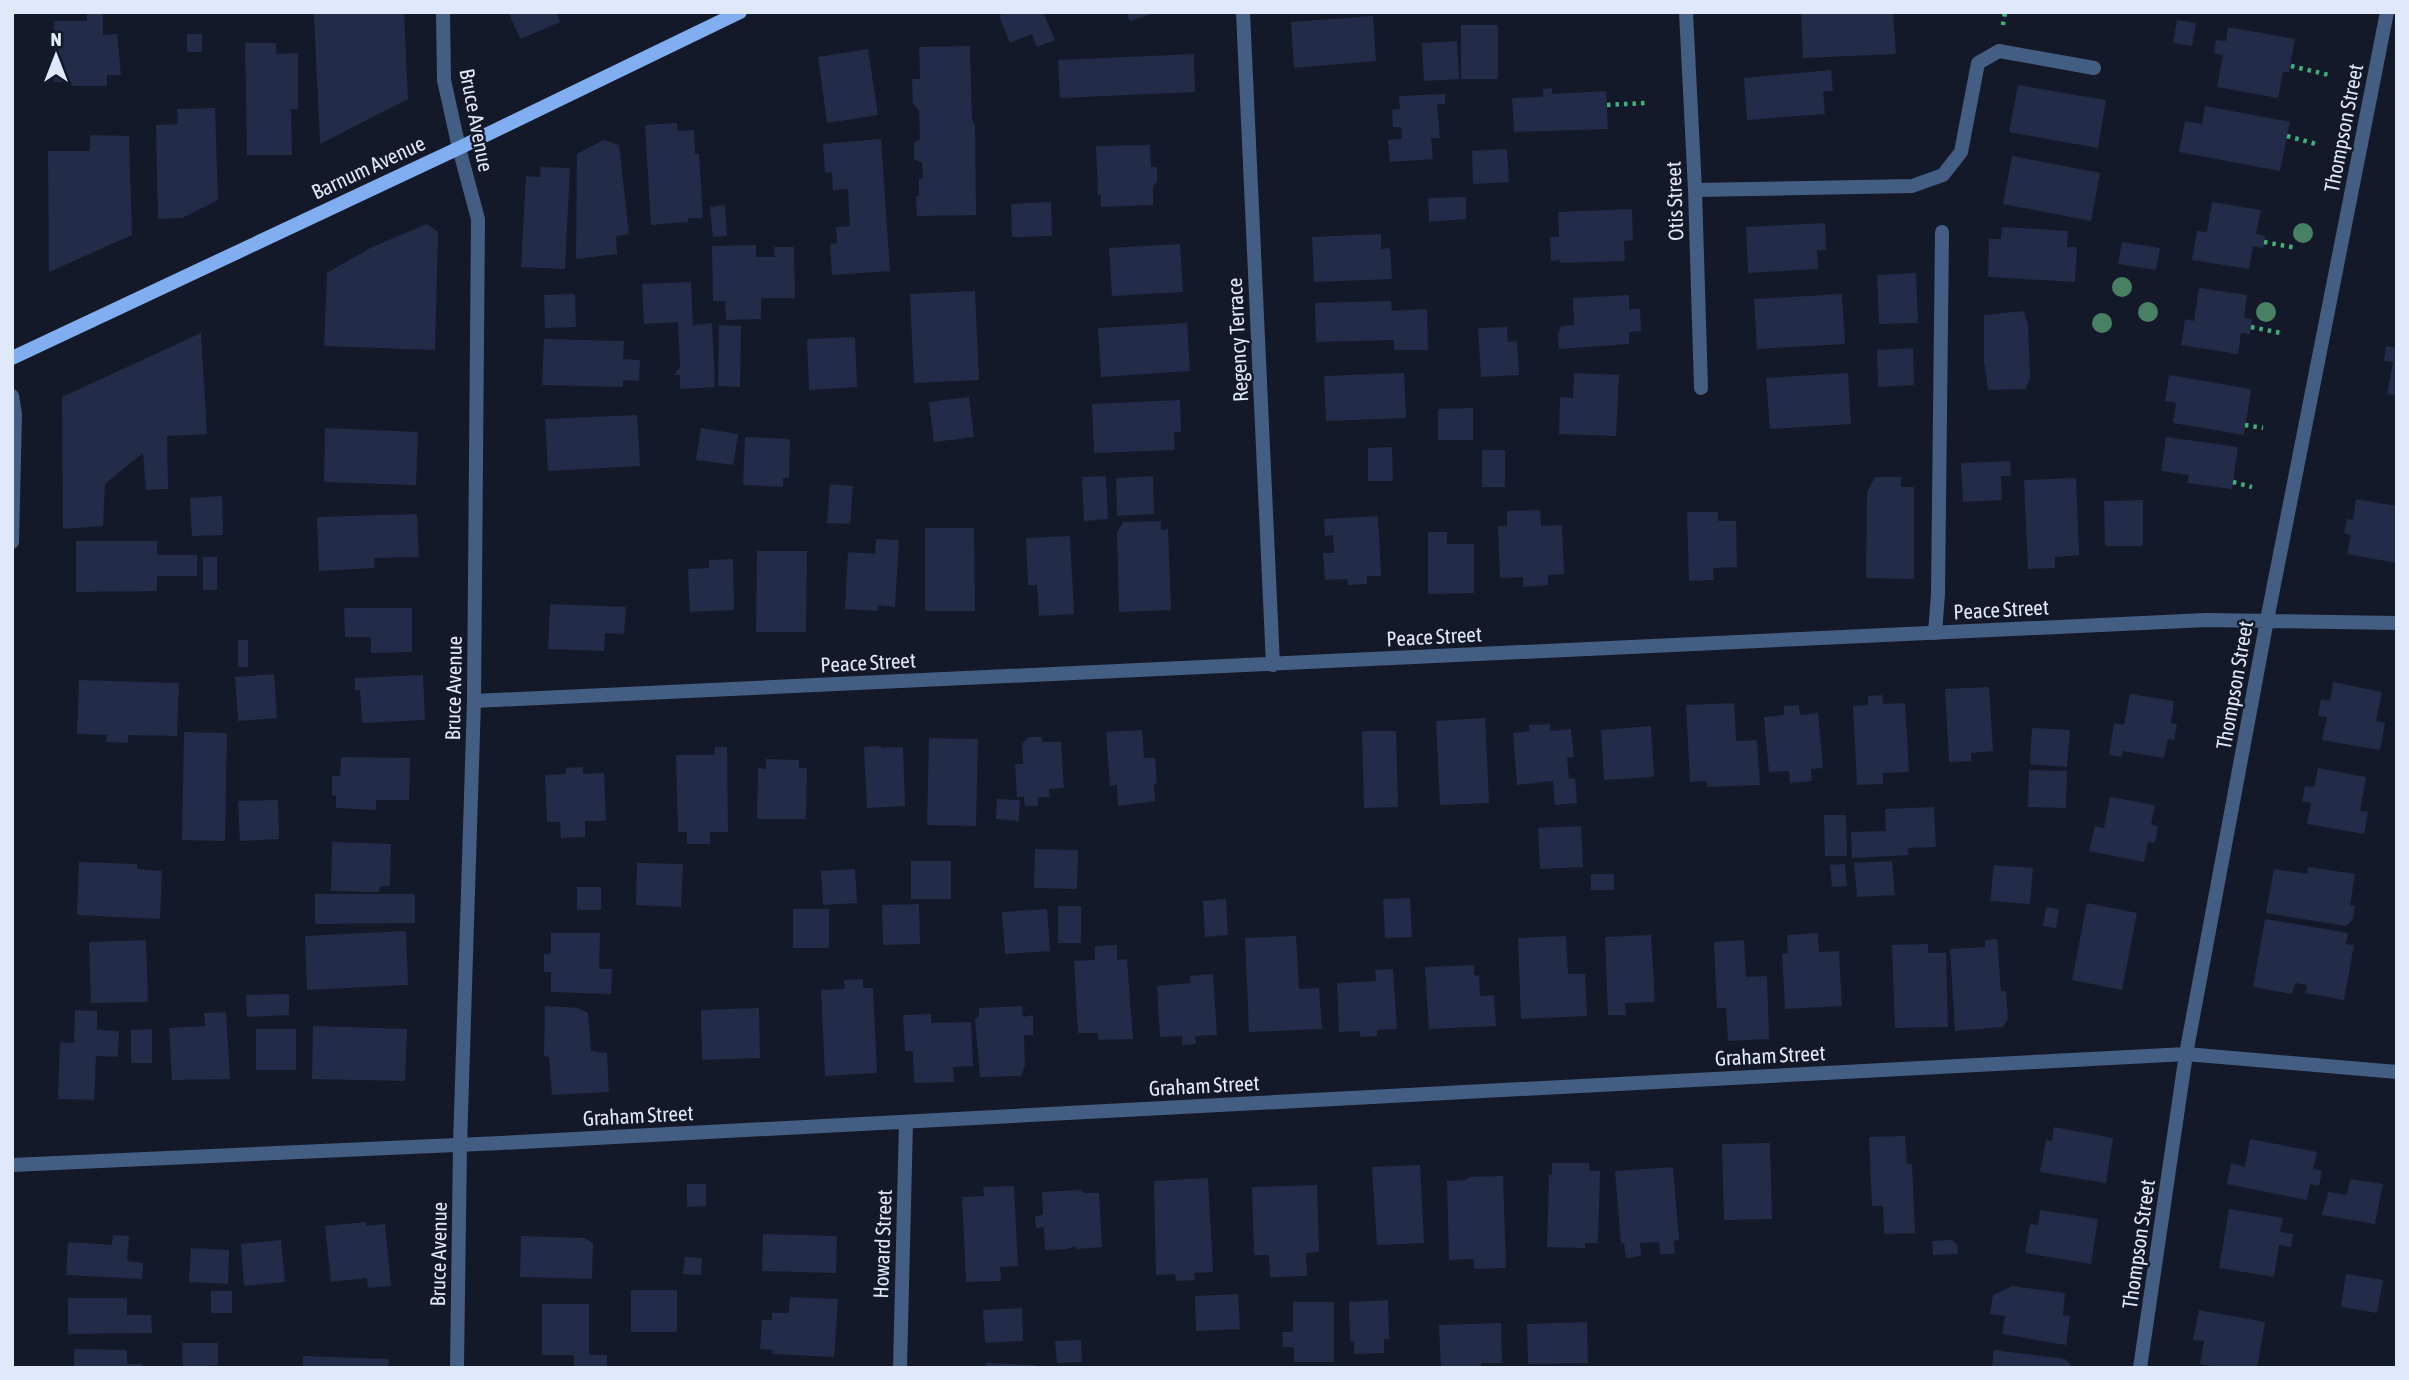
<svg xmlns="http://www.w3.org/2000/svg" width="2409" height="1380" viewBox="0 0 2409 1380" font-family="'Asap Condensed',sans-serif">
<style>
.building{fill:#222b48}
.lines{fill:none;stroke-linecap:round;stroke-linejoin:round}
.path{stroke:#3fb079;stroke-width:4.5;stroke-dasharray:3.5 5;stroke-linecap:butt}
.service{stroke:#445d83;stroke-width:14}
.minor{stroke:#445d83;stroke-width:14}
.tertiary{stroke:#445d83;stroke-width:14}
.secondary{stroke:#81aef1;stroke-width:14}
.tree{fill:#488063}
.labels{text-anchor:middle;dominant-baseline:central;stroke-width:5;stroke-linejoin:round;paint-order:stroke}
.street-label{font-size:21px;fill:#e0e8fb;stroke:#141929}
</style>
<rect width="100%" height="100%" fill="#141929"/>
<!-- building -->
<path class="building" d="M87,12H103V35L117,34L121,75H107V86H73L69,82H54V21H87Z
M327,12H404L408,99L320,144L314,14Z
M508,12H556L560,22L523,38H520Z
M1005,12H1043L1055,40L1037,47L1032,34L1010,43L999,16Z
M1126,12H1154V13L1130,21Z
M1801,12H1893L1896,54L1803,58Z
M1373,16L1376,61L1294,68L1291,22Z
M2177,20L2196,23L2192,46L2173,43Z
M1461,25H1498V79H1461Z
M2228,27L2295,39L2289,72H2283L2278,98L2217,87L2223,55L2214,53L2216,40L2226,41Z
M187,34H202V52H187Z
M1457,41L1459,79L1424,81L1422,43Z
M245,43H276V54L298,53V109H291L292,155H247Z
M970,46L972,120L975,125L976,215L917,216L916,196H919V179H923L922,163L914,159V143L920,139L919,110L913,104L912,79H920L919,47Z
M868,49L878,115L827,123L818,57Z
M1194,54L1195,92L1060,98L1058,60Z
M1831,70L1833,91H1823L1825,114L1747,120L1744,78Z
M2018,85L2106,100L2098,148L2009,132Z
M1552,88V94L1606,91L1608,129L1514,132L1512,98L1543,97V89Z
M1445,94V104H1437L1440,138H1431L1433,159L1390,162L1388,140L1402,139L1401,127H1393L1392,110L1400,109L1399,96Z
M2205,106L2290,122L2280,171L2179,152L2185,121L2202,124Z
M215,108L218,200L182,218L158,219L156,125L178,124L177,109Z
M677,123V131L694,130L695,154H699L703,218H688V222L651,225L645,125Z
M90,135L129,136L132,235L49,272L48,151H90Z
M881,139L890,271L832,275L830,244L837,243L836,227L850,226L848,189L833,190L832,172L825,173L823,144Z
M604,140L619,145L629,234L616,236L617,254L576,259L577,154Z
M1150,145L1151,167H1157V182L1153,186V205L1101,207V195H1098L1096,146Z
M1507,149L1509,182L1473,184L1472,151Z
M2012,156L2100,173L2091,221L2003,204Z
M541,167L570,168L565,269L521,267L526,176L540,177Z
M1466,197V219L1429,222L1428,198Z
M1051,202L1052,236L1012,237L1011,204Z
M2212,202L2261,210L2256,234L2265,236L2263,248L2253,246L2249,269L2192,260L2197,231L2207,232Z
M725,205L727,236L713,237L710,207Z
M1632,209L1633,240L1624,241L1625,261L1560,263V260L1551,261L1550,237H1559L1558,212Z
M1825,223L1826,250H1817L1818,269L1748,273L1746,227Z
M427,224L438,232L435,350L324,346L327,273L372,247Z
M2002,227L2068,231L2067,247H2077L2075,282L1988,277L1989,239H2001Z
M1381,234V249L1390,248L1392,279L1314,282L1312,237Z
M2122,242L2160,248L2156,270L2118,264Z
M1180,244L1183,292L1112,296L1109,248Z
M756,245V257H775L774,247H794L795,298H761V319L726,320L725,301H713L712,246Z
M1916,273L1918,323L1879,324L1877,275Z
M691,282L693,325L712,323L715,387L680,389V375H674L680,367L678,322L644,324L642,284Z
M2199,288L2247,295L2244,318L2252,319L2250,334L2241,333L2238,354L2181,345L2185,319L2194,321Z
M975,291L979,380L914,383L910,294Z
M575,294L576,327L545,328L544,295Z
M1842,294L1845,344L1757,349L1754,299Z
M1629,295V309H1640L1641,331L1629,332V344L1559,349L1558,334L1561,326L1574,325L1573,298Z
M1391,301L1392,311L1427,309L1428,350H1394V340L1316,342L1315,303Z
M2024,311L2028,325L2030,377L2026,389L1988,390L1984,362V315Z
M1187,323L1190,371L1101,377L1098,328Z
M719,325L741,326L740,387L718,386Z
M1507,327L1508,342L1517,341L1519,375L1481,377L1478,328Z
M201,333L207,434L167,436L168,489L146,490L143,453L105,484L103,526L63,529L62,397Z
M855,337L857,387L809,390L807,339Z
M544,339L624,341L623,359L640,360L639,381L623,380V387L542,385Z
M2386,346L2397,348V396L2387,394L2393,362L2384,361Z
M1913,348L1914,385L1878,387L1877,350Z
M1404,373L1406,418L1326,421L1324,376Z
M1574,373L1619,375L1616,436L1559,434L1560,397L1573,398Z
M1848,373L1851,424L1770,429L1766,378Z
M2169,375L2251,389L2244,435L2173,423L2176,403L2165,401Z
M969,397L974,437L934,442L929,402Z
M1180,400L1181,432H1174L1175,450L1094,453L1092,404Z
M1473,408V440H1438V409Z
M637,415L640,466L548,471L545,419Z
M325,428L418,432L416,485L324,482Z
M701,428L738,434L733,465L696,460Z
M745,437L790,439L789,478H783V487L743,485Z
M2166,437L2238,447L2232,489L2187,483L2189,475L2161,471Z
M1392,447L1393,481H1368V448Z
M1482,450H1505V487H1482Z
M2010,461L2011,476H2001L2002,500L1963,502L1961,463Z
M1106,476L1108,519L1084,521L1082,477Z
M1153,476L1154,514L1117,516L1116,478Z
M1875,477H1901V487H1914V579L1866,578L1867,492Z
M2076,478L2079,555L2055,557V568L2028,569L2024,480Z
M830,484L853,486L850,524L827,523Z
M222,496L223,535L192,536L190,498Z
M2356,499L2397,506V563L2347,554L2351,535L2344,533L2347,519L2353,520Z
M2143,500V546H2105L2104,501Z
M1540,510L1541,526L1562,525L1564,574L1548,575V585L1523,587V577L1500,578L1498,526H1507V511Z
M1687,512H1718V521H1736L1737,567L1713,568L1714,580L1689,581Z
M417,514L419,557L374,558L375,568L319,571L317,517Z
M1378,516L1381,576H1367V584L1348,585L1347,579L1325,580L1323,553H1334L1333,535L1325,536L1324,519Z
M1161,521V530L1168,529L1171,610L1119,612L1117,533L1123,522Z
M925,528H974L975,611H925Z
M1428,532H1447V544H1474V593L1428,594Z
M1070,536L1074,614L1039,616L1037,585H1028L1026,538Z
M876,539L899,540L895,607L878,605V611L845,609L848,552L875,554Z
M76,541H157V555H197V576H157V591L76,592Z
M757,551H807L806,632H756Z
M203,557H217V590H203Z
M733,559L734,610L690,612L688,569L709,568V560Z
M550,604L626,607L624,634L605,633L604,651L548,649Z
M344,608H412V652L371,653V637H345Z
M238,640H248V667H238Z
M274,674L277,718L238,721L235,677Z
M423,675L425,720L362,723L360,690H355V678Z
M79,680L179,683L177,736L128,735V743L106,742L107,735L77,734Z
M2333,682L2382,692L2376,721L2385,723L2380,750L2322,740L2327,717L2318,716L2321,699L2330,701Z
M1989,687L1993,751L1971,753V761L1949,762L1945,689Z
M2130,694L2174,701L2171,723L2177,724L2174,740L2168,739L2164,758L2123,751L2122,757L2109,755L2114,723L2124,725Z
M1882,695L1883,704L1905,703L1909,772L1883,773V784L1857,785L1853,706L1868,705V696Z
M1734,703L1736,741L1757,740L1760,785L1707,787V781L1690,782L1686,705Z
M1799,705L1800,715L1818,713L1823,768L1811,769L1812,781L1790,783L1789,771L1769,772L1764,717L1784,715V706Z
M1485,718L1489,803L1440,805L1436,721Z
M1550,724V731L1571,729L1574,757L1567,758L1569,779L1575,778L1577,803L1555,805L1553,781L1517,785L1513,733L1530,731L1529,725Z
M1651,726L1654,777L1604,780L1601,730Z
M2032,728L2070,730L2067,767L2030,764Z
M1142,730L1144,758H1155L1157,782L1154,785L1155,801L1118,806L1117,785L1110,786L1106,732Z
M1362,731H1396L1398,807L1364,808Z
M184,732L227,733L225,841L182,840Z
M1029,737H1042V742H1061L1064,788L1049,789L1050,797H1038V806H1025L1024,797H1017L1015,764H1023L1022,744Z
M929,738L978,739L976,826L927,825Z
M881,746V748L903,747L905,806L867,808L864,747Z
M715,747H727L728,832H710V844H687V832H678L676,755H715Z
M341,757L410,758L409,800H376V810L336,808V796L332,795V776H340Z
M766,759L799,760V768H807L806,819H757L758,768L766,769Z
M583,767V774L604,773L606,821H585V837L561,838L560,822H547L545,775L566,774V768Z
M2318,768L2366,777L2360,811L2368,812L2364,834L2307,824L2311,803L2302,801L2305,786L2314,787Z
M2029,770L2067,771L2066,808L2028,807Z
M2110,797L2155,805L2151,825L2158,826L2155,843L2148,842L2144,862L2089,851L2095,826L2104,828Z
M997,799L1020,800L1019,821L996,819Z
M278,800L279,839L240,841L238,801Z
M1934,807L1936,847L1908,848V855L1852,858L1851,832L1886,831L1885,809Z
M1824,815H1846L1847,856H1825Z
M1581,826L1583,867L1540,869L1538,828Z
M332,842L391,844L390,886H380L379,892L331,891Z
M1035,849L1078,850L1077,889L1034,888Z
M911,861H951V899H911Z
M1892,861L1895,895L1857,897L1854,863Z
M79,862L137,864V869L162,871L160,919L77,915Z
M637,863L683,864L681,907L636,905Z
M1845,864L1847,886L1832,887L1830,865Z
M1994,865L2033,868L2030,904L1990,901Z
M2308,867L2355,874L2350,905L2355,906L2353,919L2346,926L2266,913L2274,869L2307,874Z
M855,869L857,903L823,905L821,871Z
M1591,874H1614V890H1591Z
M577,887H601V910H577Z
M315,894H415V923L315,924Z
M1410,898L1412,937L1385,938L1383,899Z
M1226,899L1228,935L1205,937L1203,901Z
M2087,903L2137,913L2122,990L2072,980Z
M919,904L920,944L883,945L882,905Z
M1058,906H1081V943H1058Z
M2046,907L2059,909L2056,928L2043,926Z
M793,909H829V948H793Z
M1047,909L1050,951L1005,954L1002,912Z
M2265,919L2348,933L2346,944L2354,945L2344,1000L2306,993L2307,985L2295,983L2292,994L2253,987Z
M406,931L408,985L307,990L305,936Z
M551,933H600L599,969H612L611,994L551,992V972H544V954H551Z
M1818,933L1819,952L1839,951L1842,1006L1785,1009L1782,954L1788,953L1787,935Z
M1651,935L1655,1002L1625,1003L1626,1015H1608L1605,937Z
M1296,936L1299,989L1319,988L1322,1029L1249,1032L1245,938Z
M1566,936L1568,974H1585L1587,1016L1521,1019L1518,938Z
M1997,939L2001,991H2006L2008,1019L2003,1027L1955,1031L1950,949L1985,947V940Z
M146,940L148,1002L91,1003L89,942Z
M1744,940L1746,977L1767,976L1769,1039L1728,1041L1726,1008H1717L1714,942Z
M1928,944V953H1946L1948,1027L1895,1028L1892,945Z
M1117,945V960L1127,959L1133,1039L1098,1040V1033H1078L1074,961L1095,960V946Z
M1474,965V976L1479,975L1480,996L1494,995L1496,1026L1429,1029L1425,967Z
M1393,969L1397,1029L1377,1030V1036L1360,1037V1031L1339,1032L1337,983L1376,981L1375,970Z
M1213,974L1217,1035L1195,1036L1196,1044L1182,1045V1036L1160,1037L1157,986L1191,983L1190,976Z
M863,979V988H873L877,1073L825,1076L821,990L845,989L844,980Z
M289,994V1015L247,1017L246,995Z
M545,1006L578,1008L588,1013L591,1051L607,1053L609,1092L552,1095L549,1057L544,1056Z
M1022,1006L1023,1017L1033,1015V1035H1024L1025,1065L1021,1076L980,1077L975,1019L979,1016V1008Z
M759,1008L760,1058L702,1060L701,1010Z
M75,1010L97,1011V1030L119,1031L118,1057L96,1056L94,1100L58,1099L60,1042L74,1043Z
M226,1012L230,1079L172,1080L169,1028L205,1026L204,1013Z
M931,1014V1023L971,1022L973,1066L953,1067L954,1082L914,1083L913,1051H905L903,1015Z
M313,1026L407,1029L405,1081L312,1079Z
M152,1029V1063H131V1030Z
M256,1029H296V1070H256Z
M2054,1127L2113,1138L2106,1183L2040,1172L2046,1140L2052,1141Z
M1905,1136L1907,1164H1912L1915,1233L1884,1234L1883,1206H1872L1869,1137Z
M2250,1139L2317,1152L2313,1169L2322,1171L2319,1186L2310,1184L2307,1200L2227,1184L2231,1163L2245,1167Z
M1770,1143L1772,1219L1724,1220L1722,1144Z
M1552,1163H1589V1171H1600L1598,1243H1585V1248L1547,1247L1549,1175H1552Z
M1420,1165L1424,1243L1377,1245L1372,1167Z
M1673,1167L1679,1240L1674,1241L1675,1254H1660L1659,1242L1640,1243L1641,1256L1626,1258L1624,1243L1621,1244L1615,1171Z
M1503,1176L1506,1268L1474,1269V1259L1449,1260L1447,1181L1465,1180L1470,1177Z
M1208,1178L1213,1272L1194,1273L1195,1280L1176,1281L1175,1274L1156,1275L1154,1181Z
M2350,1179L2383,1184L2375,1224L2322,1215L2328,1192L2347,1195Z
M687,1184H706V1206L687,1207Z
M1317,1185L1319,1252L1306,1253L1307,1276L1270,1277L1269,1255H1254L1252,1187Z
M1014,1186L1018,1266L1000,1267L1001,1281L966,1282L962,1197L984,1196L983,1187Z
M1082,1190L1083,1193H1099L1102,1247L1076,1249V1246L1066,1249L1045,1250L1044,1227L1036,1228L1035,1216L1043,1215L1042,1192Z
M2229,1209L2283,1218L2280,1232L2293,1234L2291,1247L2279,1245L2274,1277L2219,1268Z
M2040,1210L2098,1219L2091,1264L2025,1253L2030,1224L2038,1225Z
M366,1222V1226L385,1224L391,1286L368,1288L367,1278L331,1282L325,1226Z
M763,1234L837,1236L836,1273L762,1271Z
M113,1235L129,1236L127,1261L143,1263L142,1279L66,1275L68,1242L112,1245Z
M521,1236L584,1238L593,1243L592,1279L520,1277Z
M281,1240L285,1282L244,1286L241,1244Z
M1952,1240L1957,1245L1958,1254L1933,1255L1932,1241Z
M191,1248L229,1250L228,1284L189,1282Z
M685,1257L702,1258L701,1275L683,1274Z
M2346,1274L2383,1280L2377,1313L2341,1307Z
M2012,1286L2065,1293L2063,1315L2070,1316L2066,1345L2002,1334L2005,1316L1990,1314L1993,1295Z
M631,1290H677V1332H631Z
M211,1291H232V1313H211Z
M1238,1294L1240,1329L1196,1331L1195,1296Z
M790,1297L838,1299L834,1357L772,1354L773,1350L760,1349L762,1320H772V1313H789Z
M68,1298H127V1315H151L152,1333L68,1334Z
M1388,1300L1389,1339H1384V1353L1354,1354V1341H1350L1349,1302Z
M1293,1302H1334V1362H1294V1347H1283L1282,1332H1293Z
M542,1304H589V1355H607V1368H574V1355H542Z
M1022,1308L1023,1341L985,1343L983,1310Z
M2199,1310L2265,1322L2257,1368H2221L2200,1364L2204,1341L2193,1340Z
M1587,1322L1588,1363L1528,1364L1527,1324Z
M1501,1323L1502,1363H1481V1368H1441L1439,1325Z
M1081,1340L1082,1362L1057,1363L1055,1341Z
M182,1343H218V1365L183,1368Z
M74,1349L127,1350V1364H142V1368H74Z
M1994,1350L2065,1359L2074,1368H1992Z
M303,1356L389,1359L388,1368H303Z
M986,1363L1035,1365V1368H986Z"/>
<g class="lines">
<!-- path -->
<path class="path" d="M2003,25L2005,12
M2291,66L2329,75
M1607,105L1645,103
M2287,136L2316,144
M2264,242L2297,248
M2251,327L2281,333
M2245,425L2263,428
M2233,482L2252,487"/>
<!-- service -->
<path class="service" d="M1695,190L1912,186L1943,175L1961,152L1978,63L1999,51L2094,68
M1935,633L1938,594L1942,232"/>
<!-- minor -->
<path class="minor" d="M1243,12L1273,665
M1686,12L1695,190L1701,388
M12,396L15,414L12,542
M474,701L2206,620L2397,623
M12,1165L501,1143L2186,1054L2397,1072
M900,1368L906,1122
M2140,1368L2186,1054L2267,620L2387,12"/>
<!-- tertiary -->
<path class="tertiary" d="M443,12L444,80L459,148L478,219L474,701L460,1145L457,1368"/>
<!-- secondary -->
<path class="secondary" d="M12,358L459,148L740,12"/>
</g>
<!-- trees -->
<g class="tree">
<circle cx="2303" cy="233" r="10"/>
<circle cx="2122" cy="287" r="10"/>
<circle cx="2148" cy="312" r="10"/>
<circle cx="2266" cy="312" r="10"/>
<circle cx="2102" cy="323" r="10"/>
</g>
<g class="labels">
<!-- street labels -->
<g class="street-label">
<text transform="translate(477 120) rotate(79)">Bruce Avenue</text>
<text transform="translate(2343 128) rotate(-79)">Thompson Street</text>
<text transform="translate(368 167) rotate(-25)">Barnum Avenue</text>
<text transform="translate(1674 201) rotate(-92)">Otis Street</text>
<text transform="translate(1237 340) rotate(-93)">Regency Terrace</text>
<text transform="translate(2001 609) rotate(-3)">Peace Street</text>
<text transform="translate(1434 636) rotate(-3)">Peace Street</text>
<text transform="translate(868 662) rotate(-3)">Peace Street</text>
<text transform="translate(2234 685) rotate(-80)">Thompson Street</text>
<text transform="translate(453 688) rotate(-89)">Bruce Avenue</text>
<text transform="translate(1770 1055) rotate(-3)">Graham Street</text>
<text transform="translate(1204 1085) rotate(-3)">Graham Street</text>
<text transform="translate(638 1115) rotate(-3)">Graham Street</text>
<text transform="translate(882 1244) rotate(-88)">Howard Street</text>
<text transform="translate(2138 1244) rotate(-82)">Thompson Street</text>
<text transform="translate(438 1254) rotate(-89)">Bruce Avenue</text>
</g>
</g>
<!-- border -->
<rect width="2409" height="1380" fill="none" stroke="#e0e8fb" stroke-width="28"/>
<!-- north arrow -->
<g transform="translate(56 56)" stroke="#141929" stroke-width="5" paint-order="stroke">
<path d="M0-5L12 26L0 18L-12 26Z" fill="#e0e8fb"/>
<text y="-10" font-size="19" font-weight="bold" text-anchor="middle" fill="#e0e8fb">N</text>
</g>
</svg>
